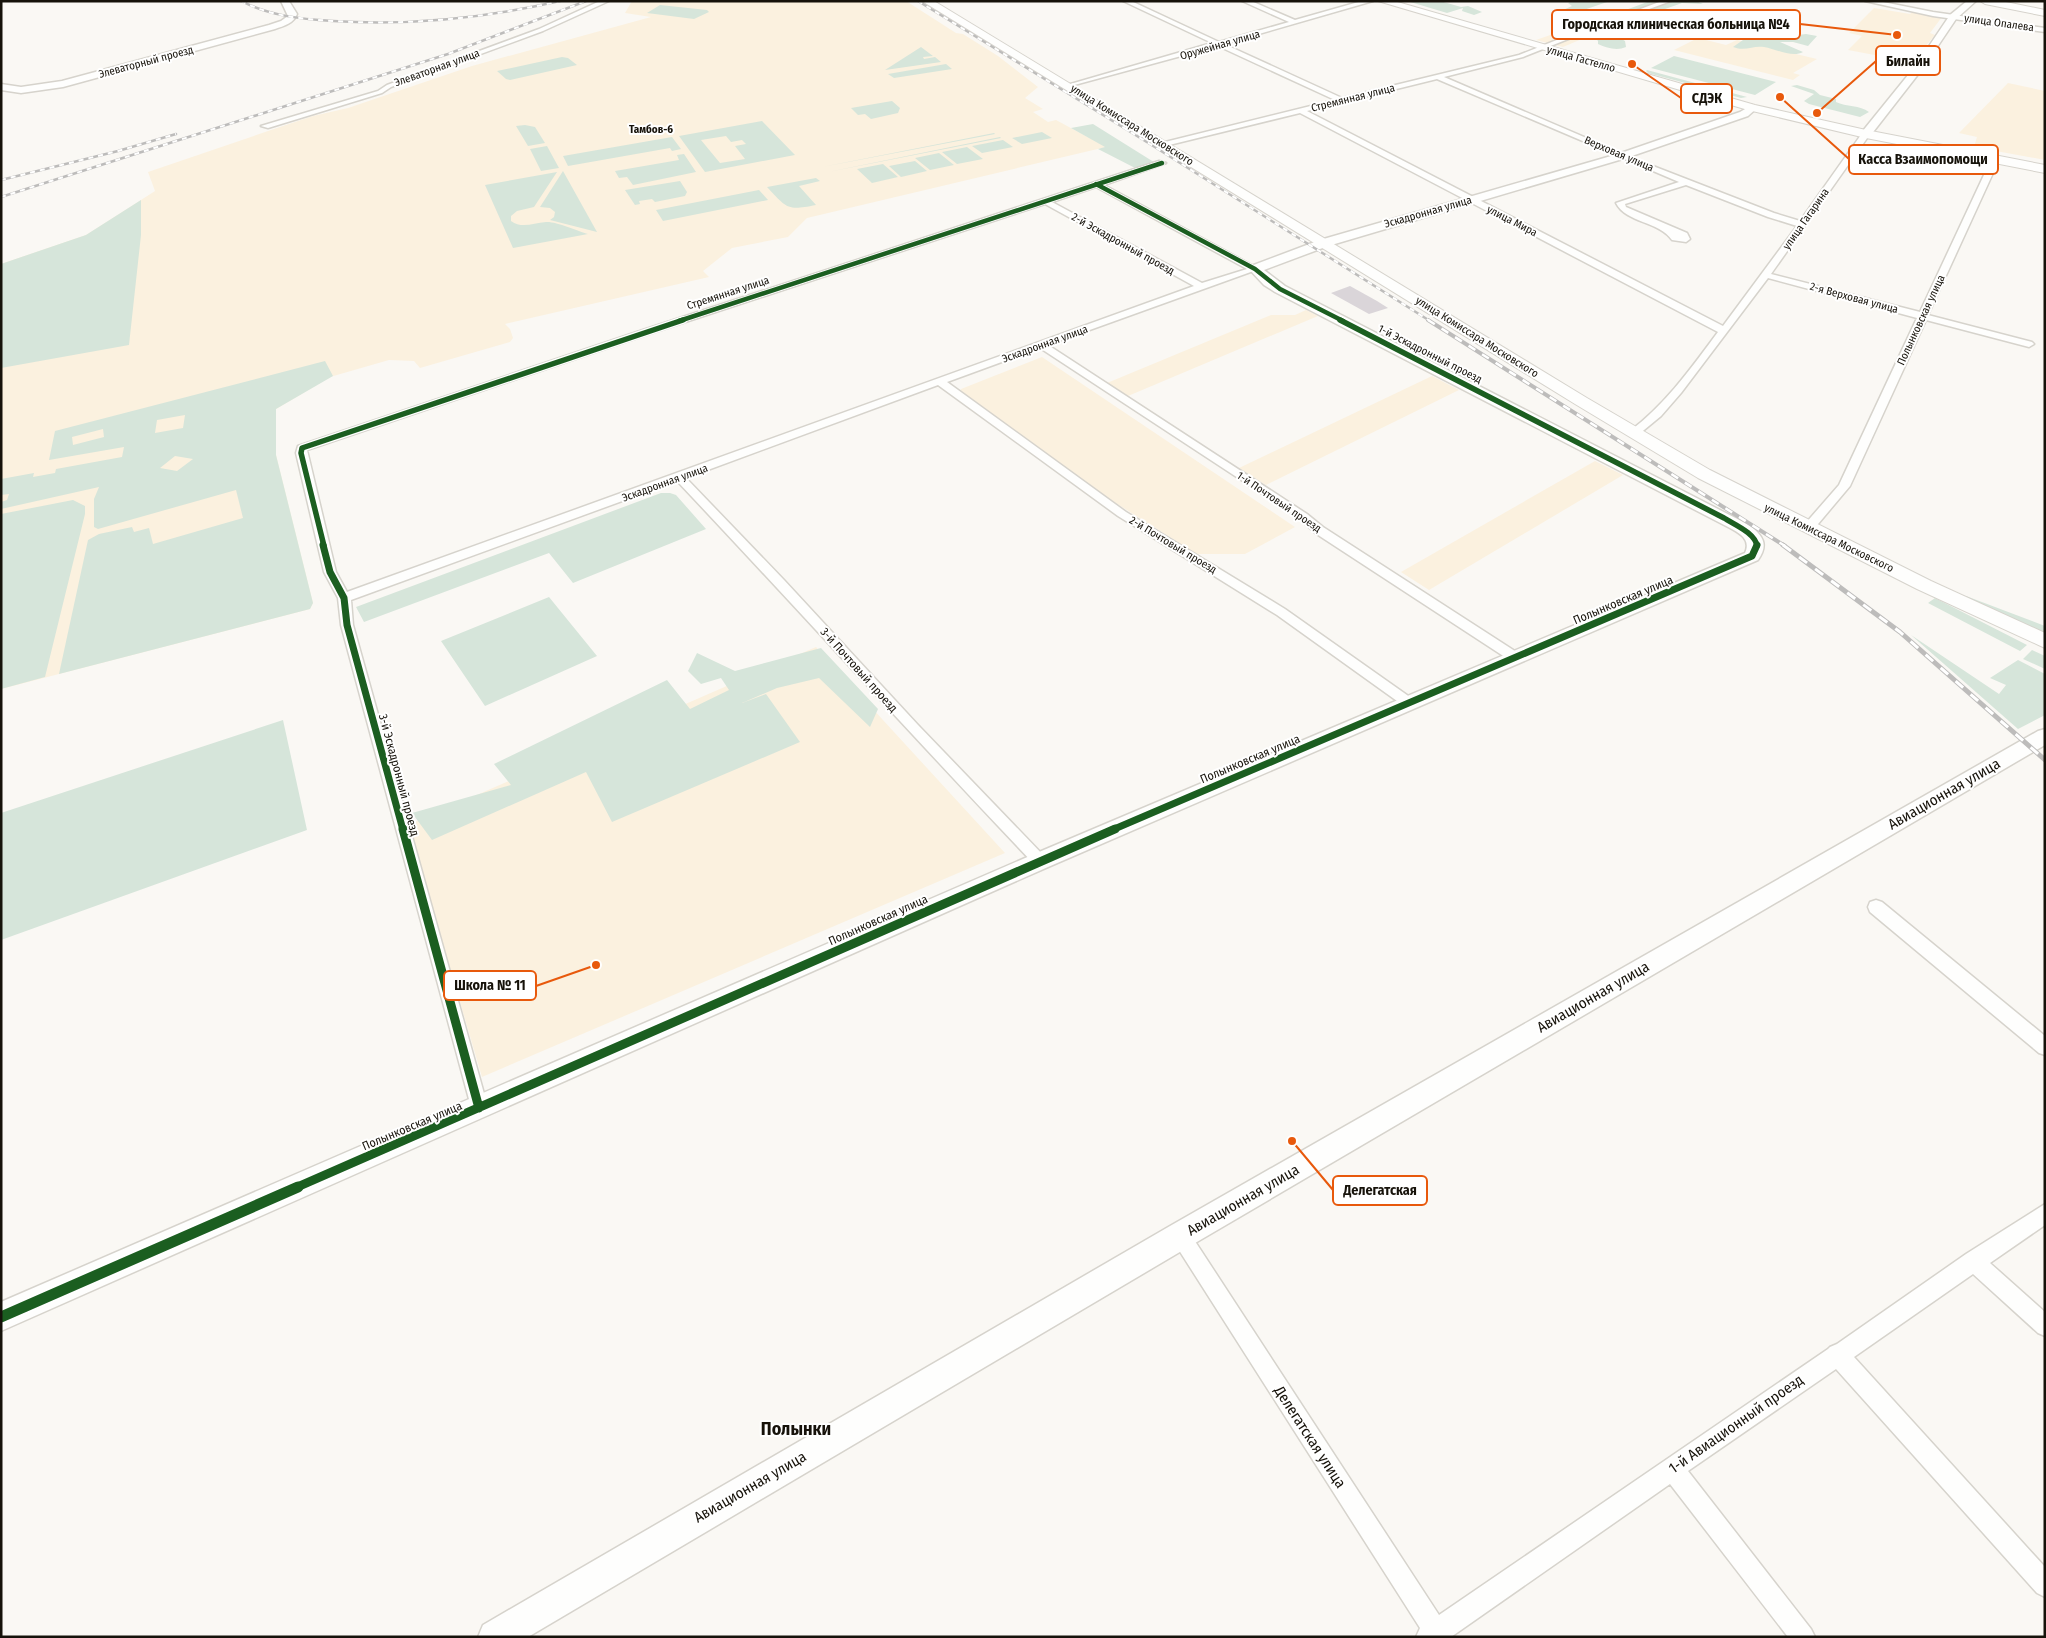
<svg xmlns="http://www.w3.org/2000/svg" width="2046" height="1638" viewBox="0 0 2046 1638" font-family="'Fira Sans Condensed',sans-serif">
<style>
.built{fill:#fbf1df}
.green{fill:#d6e5da;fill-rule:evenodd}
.building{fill:#dad5d9}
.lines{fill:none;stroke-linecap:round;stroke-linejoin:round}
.street-casing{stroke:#d6d3cc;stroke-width:3}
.secondary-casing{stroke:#d6d3cc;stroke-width:3}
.primary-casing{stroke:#d6d3cc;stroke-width:2}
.street{fill:#fefefd;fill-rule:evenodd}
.secondary{fill:#fefefd;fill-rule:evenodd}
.primary{fill:#fefefd;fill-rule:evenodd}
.rail-far2-casing{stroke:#bdbcbb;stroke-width:2.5}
.rail-far1-casing{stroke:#bdbcbb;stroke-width:4}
.rail-casing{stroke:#bdbcbb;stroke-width:5}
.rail-far2{stroke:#fff;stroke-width:2;stroke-dasharray:5;stroke-linecap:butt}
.rail-far1{stroke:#fff;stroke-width:2.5;stroke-dasharray:8;stroke-linecap:butt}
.rail{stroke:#fff;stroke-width:3;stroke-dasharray:10;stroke-linecap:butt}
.cycleway-far4-casing{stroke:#fff;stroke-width:6}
.cycleway-far3-casing{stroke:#fff;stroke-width:8}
.cycleway-far2-casing{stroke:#fff;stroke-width:9}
.cycleway-far1-casing{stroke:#fff;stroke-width:12}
.cycleway-casing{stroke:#fff;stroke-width:14}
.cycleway-far4{stroke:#1b5e20;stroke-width:4.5}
.cycleway-far3{stroke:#1b5e20;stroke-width:5.5}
.cycleway-far2{stroke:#1b5e20;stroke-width:7}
.cycleway-far1{stroke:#1b5e20;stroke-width:9}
.cycleway{stroke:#1b5e20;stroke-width:11}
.labels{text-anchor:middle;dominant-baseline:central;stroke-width:4;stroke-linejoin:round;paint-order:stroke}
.far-street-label{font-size:11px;fill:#16120a;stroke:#fff}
.far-neighbourhood-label{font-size:11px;font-weight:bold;fill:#16120a;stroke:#fff}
.street-label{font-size:12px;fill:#16120a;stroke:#fff}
.near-street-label{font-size:15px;fill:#16120a;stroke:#fff}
.near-quarter-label{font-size:18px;font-weight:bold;fill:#16120a;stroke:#fff}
.leader{fill:none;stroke:#e8590c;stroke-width:2}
.callout-dot{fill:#e8590c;stroke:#fff;stroke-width:2}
.callout{fill:#fff;stroke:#e8590c;stroke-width:2}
.callout-label{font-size:14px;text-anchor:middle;font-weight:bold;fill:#16120a}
</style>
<rect width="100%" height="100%" fill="#faf8f4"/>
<!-- built -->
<path class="built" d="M632,1H906L956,33L963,34L998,56L1038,87L1025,98L1043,109L1033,112L1048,122L1056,120L1106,147L807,218L788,237L732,248L703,271L709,277L505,324L510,329L513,338L510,342L420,368L414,361L389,360L330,377L276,409V455L313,603L310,609L1,689V264L86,235L141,200L155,191L148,172L274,129L313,116L348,108L472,66L651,17L625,13Z
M1874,8L1910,14L1912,12L1942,17L1930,33L1935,35L1912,62L1848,50L1862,36L1849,33Z
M1573,27L1596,33L1563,47L1536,40Z
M1698,38L1726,45L1737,40L1817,59L1793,73L1800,75L1793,80L1674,50Z
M2008,83L2045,91V160L1974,147L1977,137L1959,133Z
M1306,310L1318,316L1128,396L1107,383L1271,315H1295Z
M1042,357L1295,527L1245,554H1197L1114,502L960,392L961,389Z
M1432,376L1459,390L1266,485L1239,468Z
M1595,461L1623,475L1429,590L1401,572Z
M816,647L1005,853L482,1077L408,825Z"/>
<!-- green -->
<path class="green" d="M1407,1H1440L1461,7L1468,6L1482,12L1474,15L1462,11L1463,8L1447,13Z
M1572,1H1610L1572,14L1561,11L1572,6L1568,3Z
M1650,1H1696L1703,4L1682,3L1606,30L1625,41L1626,47C1617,51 1607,48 1598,44V41L1591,32L1593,29L1585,25Z
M660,5L707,10L709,12L694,19L647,13Z
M1772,28L1784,31L1778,35L1782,37L1806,34L1817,36L1808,46L1793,42H1780L1803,52C1792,58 1776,49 1764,47C1753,45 1746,52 1733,47L1743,40L1762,35Z
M921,47L933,56L923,57L924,59L935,57L941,62L885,70Z
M1674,56L1776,82L1755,95L1651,68Z
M562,57L568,58L577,65L510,80L506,79L497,71Z
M946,64L952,69L894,78L888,74Z
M1647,70L1747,97L1741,98L1648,73L1646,71Z
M1797,85L1814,90L1820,95L1836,99V102C1846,107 1860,105 1869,112L1860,117L1809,104L1804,101L1814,94L1791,86Z
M892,101L900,108L898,113L871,119L865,114L858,115L851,108Z
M762,121L795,155L705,172L679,136ZM726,136L731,142L742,140L746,144L735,146L745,159L720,163L701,140Z
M1093,124L1157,164L1139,170L1098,149L1105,147L1071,128Z
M525,125L535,127L545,143L528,146L516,126Z
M1042,132L1052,138L1022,144L1012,138Z
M994,133L995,134L822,167Z
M672,137L681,149L672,151L670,148L568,166L563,156Z
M1000,137L1001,138L828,172Z
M1003,140L1013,147L982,153L972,146Z
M547,146L559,168L541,171L530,149Z
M967,147L983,159L957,164L942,152Z
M939,153L954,165L930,170L915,158Z
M684,154L696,172L633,185L627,177L619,178L615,171L679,160L677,155Z
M915,161L927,171L901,177L889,166Z
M883,164L898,177L872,183L857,169Z
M563,171L597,232L550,220L554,217L555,212L550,208L540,207Z
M557,172L534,207L517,211L511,216V221C522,229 533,223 546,222C555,221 578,231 588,234L513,248L485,185Z
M816,178L820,181L799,186L816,205C786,211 787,208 767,187Z
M680,181L687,192L685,196L655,202L652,199L639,201L640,204L635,205L625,190Z
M759,190L768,200L663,221L656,210Z
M141,200V235L129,345L1,368V264L86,235Z
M325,361L333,376L276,409V455L313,603L310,609L59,674L88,540L99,534L132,527L134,532L149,528L153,544L243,518L236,490L98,529L94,527V499L99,487L1,509V502L7,500L9,494L1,495V479L34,473L33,477L55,473L56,469L122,457L124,447L49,460L55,431ZM185,415L183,428L155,433L157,420ZM103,429L104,437L73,445L72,437ZM175,456L193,459L177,471L160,468Z
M661,493H670L676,495L706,529L573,583L549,553L364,622L356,607Z
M73,500L85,506V514L45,677L1,689V514Z
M1966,596L2045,626V636L1963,597Z
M549,597L597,656L485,706L441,641Z
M1935,598L2027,645L2020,651L1928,603Z
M1911,635L1999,694L2006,685L1990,678L2018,660L2045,674V715L2018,729Z
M821,648L878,709L870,727L819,678L777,688L742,703L766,694L800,742L612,822L586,772L432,840L412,813L511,785L494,764L667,680L690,709L729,690L721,678L701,684L688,671L697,653L735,671Z
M2032,650L2045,656V669L2023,659Z
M283,720L307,830L1,940V813Z"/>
<!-- building -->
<path class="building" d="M1350,286L1377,301L1388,308L1369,314L1331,293Z"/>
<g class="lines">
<defs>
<path id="street" d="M600,1H609L543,31L391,87L382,93L268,128L261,126L378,91L387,85L539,29Z
M1123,1H1131L1219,42L1289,22L1242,1H1251L1295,20L1362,1H1373L1224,44L1342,98L1519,55L1587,28H1591V30L1523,57L1444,77L1640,161L1774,213L1800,221L1863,132H1869L1870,134L1771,274L1920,312L1991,160L1998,158L1999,160L1928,315L2032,342L2034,344L2029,347L1926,320L1850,486L1813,530H1805L1803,527L1805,524L1839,485L1917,318L1768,278L1681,393L1661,416L1638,435H1630L1629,433L1630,431C1666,404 1692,367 1718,332L1300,113L1161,147V143L1335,100L1218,46L1067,87V85L1212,43ZM1437,79L1679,182L1616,203C1626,223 1659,221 1672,240L1686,242L1690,239L1687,233L1626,207L1625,204L1686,185L1768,217L1797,226L1723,326L1307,111Z
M1662,1H1671L1600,27L1595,26Z
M1865,1H1878L1933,12L2045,28V32L1933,16Z
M1159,161L1166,163L1104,185L1259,269L1048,345L1307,514L1323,527L1521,655L1523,658L1521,661H1511L1315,533L1299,518L1040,348L947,382L1126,512L1285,609L1414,700L1416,703L1414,706H1404L1277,615L1118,516L938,385L686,478L784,580L918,725L1045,857L1048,861L1045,865L1040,867L1035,865C914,738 797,608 677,481L351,600L353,625L488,1108L485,1114L479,1116L473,1114L341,625L338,598L324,572L296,453L298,446L640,331ZM1096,187L1247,269L1202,283L1052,202ZM1045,204L1194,286L347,592L336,572L307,450L646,335Z
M1876,900L1882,902L2045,1036V1055L2039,1053L1870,912L1868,907L1870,902Z
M2045,1204V1225L1990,1263L2045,1312V1336L2038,1333L1973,1274L1854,1357L2045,1567V1597L2037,1593L1836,1369L1688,1471L1811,1629L1815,1637H1788L1670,1484L1451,1637H1416L1420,1628L1170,1236L1173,1229L1180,1226L1187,1229L1439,1615L1828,1349L1830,1347L1837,1344L1966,1254Z"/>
<path id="secondary" d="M281,1H289L297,14C294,23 284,26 275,29L63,87L21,93L1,90V84L21,87L62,81L269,25L281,21L288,16Z
M1967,1H1976L1956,19L1923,68L1870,136H1862L1861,134L1862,132L1917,64L1950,15Z
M1752,105L1757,108L1748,116L1626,158L1328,246L1264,270L1285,286L1749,525C1763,536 1769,544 1758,560L1048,867L1,1331V1302L1032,855L1745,553C1751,540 1741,534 1730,528L1275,292L1264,285L1249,269L1251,266L1320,240L1618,154L1740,112Z
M2045,729V745L1190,1246L528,1637H478L483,1625L1170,1226L2038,731Z"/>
<path id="primary" d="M922,1H934L1587,398L1710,470L1931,581L2045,633V648L1917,589L1698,478L1575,404Z
M1378,1H1394L1755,105L1866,130L2045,165V173L1866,138L1748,110Z
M1980,1H2001L2045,10V16L1985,4Z"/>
</defs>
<!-- street casing -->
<use href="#street" class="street-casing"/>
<!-- secondary casing -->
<use href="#secondary" class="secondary-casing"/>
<!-- primary casing -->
<use href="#primary" class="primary-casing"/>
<!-- street -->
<use href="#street" class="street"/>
<!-- secondary -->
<use href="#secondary" class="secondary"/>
<!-- primary -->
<use href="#primary" class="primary"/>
<defs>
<path id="rail-far2" d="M241,1C270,16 301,19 333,21C410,26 485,18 560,1
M918,1L1150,144L1430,321
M1,180L118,151L176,134
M1,197L448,54L586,1"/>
<path id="rail-far1" d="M1428,320L1785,546"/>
<path id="rail" d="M1783,545L1900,632L2045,760"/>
</defs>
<!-- rail-far2 casing -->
<use href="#rail-far2" class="rail-far2-casing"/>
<!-- rail-far1 casing -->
<use href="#rail-far1" class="rail-far1-casing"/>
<!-- rail casing -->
<use href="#rail" class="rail-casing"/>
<!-- rail-far2 -->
<use href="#rail-far2" class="rail-far2"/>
<!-- rail-far1 -->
<use href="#rail-far1" class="rail-far1"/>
<!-- rail -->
<use href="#rail" class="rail"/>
<defs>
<path id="cycleway-far4" d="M1096,184L1255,269L1280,289L1343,321
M679,321L1162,163"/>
<path id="cycleway-far3" d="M1340,320L1724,518C1735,525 1755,533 1757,546
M324,546L301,453L302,448L683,320"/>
<path id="cycleway-far2" d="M323,545L330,572L344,598L347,625L403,830
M1112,830L1752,556L1757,545"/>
<path id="cycleway-far1" d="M403,829L479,1108
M295,1188L1115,829"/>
<path id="cycleway" d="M1,1317L298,1187"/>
</defs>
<!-- cycleway-far4 casing -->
<use href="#cycleway-far4" class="cycleway-far4-casing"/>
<!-- cycleway-far3 casing -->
<use href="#cycleway-far3" class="cycleway-far3-casing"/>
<!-- cycleway-far2 casing -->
<use href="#cycleway-far2" class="cycleway-far2-casing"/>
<!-- cycleway-far1 casing -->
<use href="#cycleway-far1" class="cycleway-far1-casing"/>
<!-- cycleway casing -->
<use href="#cycleway" class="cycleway-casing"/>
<!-- cycleway-far4 -->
<use href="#cycleway-far4" class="cycleway-far4"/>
<!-- cycleway-far3 -->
<use href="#cycleway-far3" class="cycleway-far3"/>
<!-- cycleway-far2 -->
<use href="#cycleway-far2" class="cycleway-far2"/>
<!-- cycleway-far1 -->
<use href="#cycleway-far1" class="cycleway-far1"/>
<!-- cycleway -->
<use href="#cycleway" class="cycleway"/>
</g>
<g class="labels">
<!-- far-street labels -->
<g class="far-street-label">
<text transform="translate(1999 23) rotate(8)">улица Опалева</text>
<text transform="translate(1220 45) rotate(-16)">Оружейная улица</text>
<text transform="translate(1581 59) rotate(16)">улица Гастелло</text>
<text transform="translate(146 62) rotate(-15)">Элеваторный проезд</text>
<text transform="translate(437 68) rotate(-20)">Элеваторная улица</text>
<text transform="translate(1353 98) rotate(-14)">Стремянная улица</text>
<text transform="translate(1132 125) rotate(32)">улица Комиссара Московского</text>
<text transform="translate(1619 154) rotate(23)">Верховая улица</text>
<text transform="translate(1428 212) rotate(-16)">Эскадронная улица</text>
<text transform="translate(1806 219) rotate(-55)">улица Гагарина</text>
<text transform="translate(1512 221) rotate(27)">улица Мира</text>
<text transform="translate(1123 244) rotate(29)">2-й Эскадронный проезд</text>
<text transform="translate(728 293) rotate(-18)">Стремянная улица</text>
<text transform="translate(1854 298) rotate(15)">2-я Верховая улица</text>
<text transform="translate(1921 320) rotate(-65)">Полынковская улица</text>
<text transform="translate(1477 337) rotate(32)">улица Комиссара Московского</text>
<text transform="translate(1045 344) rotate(-20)">Эскадронная улица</text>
<text transform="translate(1430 354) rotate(27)">1-й Эскадронный проезд</text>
<text transform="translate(665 483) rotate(-20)">Эскадронная улица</text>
<text transform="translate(1279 502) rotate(34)">1-й Почтовый проезд</text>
<text transform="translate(1829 538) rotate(26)">улица Комиссара Московского</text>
<text transform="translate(1173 545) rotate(31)">2-й Почтовый проезд</text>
</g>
<!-- far-neighbourhood labels -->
<g class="far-neighbourhood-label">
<text x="651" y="129">Тамбов-6</text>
</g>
<!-- street labels -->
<g class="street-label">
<text transform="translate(1623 600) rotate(-23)">Полынковская улица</text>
<text transform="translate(859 670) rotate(48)">3-й Почтовый проезд</text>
<text transform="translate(1250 759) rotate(-23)">Полынковская улица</text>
<text transform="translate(399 775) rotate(75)">3-й Эскадронный проезд</text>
<text transform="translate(878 920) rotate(-24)">Полынковская улица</text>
<text transform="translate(412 1126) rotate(-23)">Полынковская улица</text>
</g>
<!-- near-street labels -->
<g class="near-street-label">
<text transform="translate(1944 794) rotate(-30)">Авиационная улица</text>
<text transform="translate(1593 997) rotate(-30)">Авиационная улица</text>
<text transform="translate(1243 1200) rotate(-30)">Авиационная улица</text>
<text transform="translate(1736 1424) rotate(-35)">1-й Авиационный проезд</text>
<text transform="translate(1310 1437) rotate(57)">Делегатская улица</text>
<text transform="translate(750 1487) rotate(-30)">Авиационная улица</text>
</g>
<!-- near-quarter labels -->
<g class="near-quarter-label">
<text x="796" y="1429">Полынки</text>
</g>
</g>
<!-- callouts -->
<path class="leader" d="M1897 35L1800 24M1817 113L1876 61M1632 64L1681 98M1780 97L1849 159M596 965L536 986M1292 1141L1333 1190"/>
<g class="callout-dot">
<circle cx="1897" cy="35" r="5"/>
<circle cx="1817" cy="113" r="5"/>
<circle cx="1632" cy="64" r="5"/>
<circle cx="1780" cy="97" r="5"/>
<circle cx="596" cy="965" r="5"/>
<circle cx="1292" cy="1141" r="5"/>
</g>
<g class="callout">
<rect x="1552" y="10" width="248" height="29" rx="5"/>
<rect x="1876" y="46" width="64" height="29" rx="5"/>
<rect x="1681" y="84" width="51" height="29" rx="5"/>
<rect x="1849" y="145" width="149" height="29" rx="5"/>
<rect x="444" y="971" width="92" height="29" rx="5"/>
<rect x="1333" y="1176" width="94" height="29" rx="5"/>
</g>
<g class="callout-label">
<text x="1676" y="29">Городская клиническая больница №4</text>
<text x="1908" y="66">Билайн</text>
<text x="1707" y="103">СДЭК</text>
<text x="1923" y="164">Касса Взаимопомощи</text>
<text x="490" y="990">Школа № 11</text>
<text x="1380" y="1195">Делегатская</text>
</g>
<!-- border -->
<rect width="2046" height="1638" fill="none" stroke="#16120a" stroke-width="5"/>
</svg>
